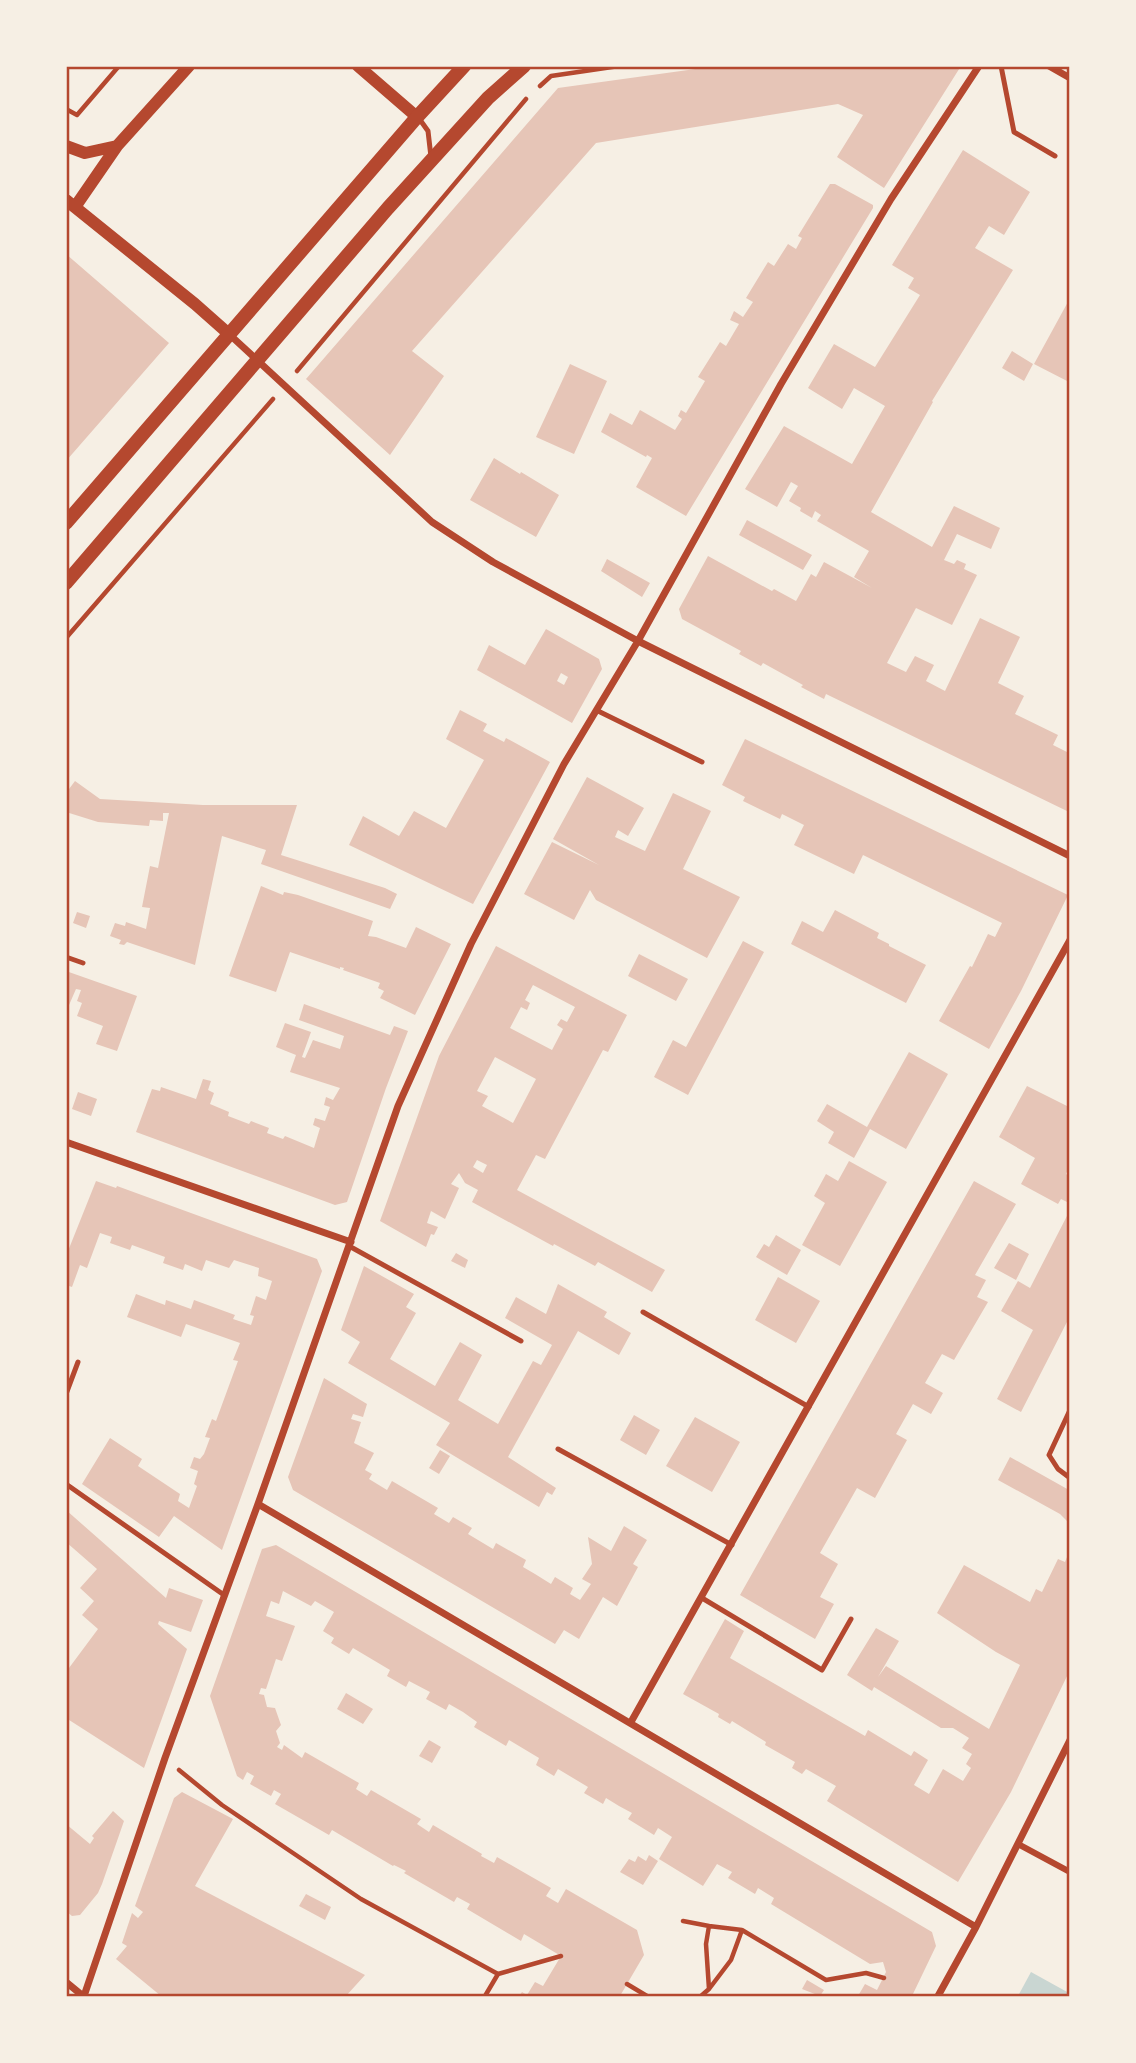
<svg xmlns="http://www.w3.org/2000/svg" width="1136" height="2063" viewBox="0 0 1136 2063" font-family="'Open Sans',sans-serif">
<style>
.water{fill:#c9d6d2}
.building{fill:#e6c5b7;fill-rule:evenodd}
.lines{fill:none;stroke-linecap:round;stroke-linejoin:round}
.path{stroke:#b5482f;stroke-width:4.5}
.service{stroke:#b5482f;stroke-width:5}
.pedestrian{stroke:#b5482f;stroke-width:6}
.minor{stroke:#b5482f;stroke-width:7}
.tertiary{stroke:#b5482f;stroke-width:12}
.secondary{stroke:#b5482f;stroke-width:14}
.neatline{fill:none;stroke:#b5482f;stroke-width:2.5}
</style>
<rect width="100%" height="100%" fill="#f6efe4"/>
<!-- water -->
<path class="water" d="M1031,1972L1069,1993V1996H1018Z"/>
<!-- building -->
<path class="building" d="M717,66H961L884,188L837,157L863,115L838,104L596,143L412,351L444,376L390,455L306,379L558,88Z
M963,150L1030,192L1004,235L989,226L975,248L1013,270L932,401L933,402L871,512L932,547L954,506L1000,528L991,549L957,534L944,560L954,564L957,560L966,564L964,569L977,575L952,625L916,608L887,663L906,672L915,656L934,665L926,681L945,691L980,618L1020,637L998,683L1024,696L1015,714L1058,735L1053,745L1069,753V812L826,694L824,699L801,687L803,685L763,663L761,666L739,654L741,651L682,619L679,609L708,556L772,591L774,589L796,601L811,574L816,577L824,562L872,588L854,577L869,551L817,521L821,515L815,511L812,518L800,511L801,508L789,501L798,486L791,482L777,507L745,489L784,426L852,464L885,406L854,388L842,409L808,388L834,344L875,367L920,295L908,288L914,278L892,265Z
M830,184H835L873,205V208L686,516L636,487L652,458L647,455L646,457L601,432L610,413L632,425L640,410L675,430L682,419L678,416L681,410L686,413L705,381L698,377L720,342L726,346L739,324L730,320L734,311L743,317L753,302L746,298L768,262L774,266L788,244L796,249L802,238L798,236Z
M66,254L169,343L66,461Z
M1069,300V382L1034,364Z
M1012,351L1033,364L1024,381L1002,368Z
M570,364L607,381L574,454L536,437Z
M494,458L520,474L521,472L559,495L536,537L470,500Z
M747,520L812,555L803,570L739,535Z
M607,559L650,583L642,597L601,571Z
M546,629L599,659L602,669L572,723L477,670L489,645L525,665ZM561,673L568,677L564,685L557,681Z
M460,710L487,724L483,731L504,742L506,738L550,762L473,904L349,845L363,816L399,836L414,811L446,828L484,760L446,739Z
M745,739L1068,895L1021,991L989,1049L939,1021L970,966L972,967L988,934L995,937L1002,923L863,855L854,874L794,845L804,825L782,814L780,819L743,801L745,797L722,785Z
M587,777L644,808L628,836L618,830L615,837L645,851L673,793L711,811L683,869L740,897L707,958L596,900L590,890L574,920L524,894L552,842L599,865L553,839Z
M75,781L100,799L203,805H297L281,855L385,888L397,894L390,909L261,864L266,850L222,836L195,965L127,942L124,945L119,944L121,940L110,936L115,923L125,926L126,922L146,929L150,908L142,907L150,866L158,868L169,813H163V821L150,820L149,826L98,822L66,812V793Z
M261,886L283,895L284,892L298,895L373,921L368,936L376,937L406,948L416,927L451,944L415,1015L380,998L384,991L378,988L380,983L343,970L344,968L340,967V969L290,952L276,992L229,976Z
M835,910L879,933L877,938L889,944V946L926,965L906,1003L791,944L802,921L823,932Z
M77,912L90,916L86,928L73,923Z
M743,941L764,952L688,1095L654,1077L673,1040L686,1047Z
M496,946L627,1015L608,1052L603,1050L545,1159L536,1155L517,1190L665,1270L652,1292L598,1262L595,1266L554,1244L553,1246L472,1202L478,1190L465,1183L459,1173L451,1184L459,1188L445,1219L431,1211L427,1223L438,1227L434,1235L431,1234L426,1247L380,1221L439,1056ZM533,985L575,1007L567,1022L561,1019L557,1025L563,1029L552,1050L510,1028L521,1007L527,1010L530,1003L525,1000ZM495,1057L536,1079L513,1123L482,1106L488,1096L477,1091ZM477,1160L487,1165L483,1173L473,1167Z
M639,954L688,979L676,1001L628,976Z
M66,971L137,996L117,1051L96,1044L103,1026L77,1016L82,1003L77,1001L81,990L76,989L66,1012Z
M304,1004L390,1035L394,1026L408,1031L386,1088L347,1202L335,1205L136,1132L152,1089L160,1091L161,1087L196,1099L203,1079L211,1081L208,1090L214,1093L210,1104L229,1112L228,1116L249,1124L251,1121L269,1128L267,1133L283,1139L285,1136L314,1148L320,1128L313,1125L315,1118L325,1121L330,1107L324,1105L326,1097L333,1100L340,1088L290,1072L296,1055L276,1047L285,1023L311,1032L302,1057L305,1058L313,1040L340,1049L344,1036L299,1020Z
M909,1052L948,1074L906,1149L870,1129L854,1158L828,1143L834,1132L817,1121L827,1104L867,1127Z
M1027,1086L1069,1107V1167L1066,1174L1069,1176V1203L1061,1199L1058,1204L1021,1184L1035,1158L999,1137Z
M78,1092L97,1099L91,1116L72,1109Z
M849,1161L887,1182L840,1266L802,1245L825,1203L814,1196L826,1174L838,1181Z
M96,1181L116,1188L117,1186L317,1259L322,1271L222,1550L174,1516L159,1537L82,1484L110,1438L142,1459L138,1466L180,1494L178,1501L189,1508L197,1486L194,1484L198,1471L190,1468L194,1457L200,1459L204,1454L210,1438L205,1437L212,1419L216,1421L238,1361L233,1360L240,1343L186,1324L181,1337L127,1317L136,1294L165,1305L166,1300L191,1309L194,1300L235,1315L233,1319L251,1325L254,1316L250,1315L256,1296L266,1300L272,1281L258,1276L259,1268L234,1260L229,1268L206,1260L202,1271L185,1264L183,1270L163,1263L165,1257L132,1245L130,1250L110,1243L112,1237L100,1233L87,1268L80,1265L72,1287L66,1285V1256Z
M974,1181L1016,1204L975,1275L986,1280L977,1297L988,1302L954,1360L942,1354L925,1383L943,1393L931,1414L913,1404L896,1434L907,1440L875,1498L857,1488L820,1553L838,1564L820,1597L834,1604L815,1639L740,1595Z
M1069,1212V1318L1021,1412L997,1399L1033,1330L1001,1311L1018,1281L1030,1288Z
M776,1235L801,1250L787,1275L756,1257L764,1244L769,1247Z
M1009,1243L1029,1254L1016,1280L994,1268Z
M456,1253L468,1260L465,1268L451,1261Z
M364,1266L414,1294L406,1307L416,1313L390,1359L435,1386L460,1342L482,1355L458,1400L498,1424L533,1361L541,1365L552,1345L505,1318L516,1297L546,1314L558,1284L607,1312L604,1317L631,1333L619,1355L578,1331L508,1457L556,1488L552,1495L547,1492L539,1507L436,1445L450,1423L348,1363L360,1342L341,1330Z
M778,1277L820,1301L796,1343L755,1320Z
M324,1378L367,1404L363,1417L353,1414L351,1419L361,1422L354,1443L374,1453L365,1470L372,1474L369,1479L387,1490L392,1481L438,1508L434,1514L449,1523L453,1517L472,1528L468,1534L493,1549L496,1543L526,1560L523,1567L535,1574L551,1584L555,1577L573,1588L570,1594L580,1600L591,1584L582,1579L592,1564L588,1537L611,1551L624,1526L647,1540L633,1564L638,1567L617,1606L603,1597L579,1639L564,1630L555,1644L293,1490L288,1477Z
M634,1415L660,1430L646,1455L620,1440Z
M695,1417L740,1442L712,1492L666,1466Z
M440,1450L450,1456L439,1474L429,1468Z
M1010,1457L1069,1490V1523L1060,1514L998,1480Z
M66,1510L166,1598L169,1588L203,1600L191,1632L159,1621L158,1624L187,1649L144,1768L66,1718V1672L98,1629L82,1615L94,1601L80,1588L97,1569L66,1542Z
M276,1545L932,1932L936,1946L912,1996H858L865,1984L877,1990L886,1972L883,1962L870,1964L771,1904L774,1898L758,1888L755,1894L728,1878L732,1872L717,1864L703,1886L659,1859L672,1837L658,1828L654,1835L628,1819L632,1813L619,1806L606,1798L603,1804L584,1793L588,1787L558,1769L554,1776L536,1765L539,1758L509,1740L506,1746L474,1727L477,1722L463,1712L449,1704L446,1710L426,1699L430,1692L409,1681L406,1687L387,1676L390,1670L353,1648L349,1654L331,1643L334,1638L323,1631L334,1612L315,1601L311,1606L283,1591L279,1604L271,1601L266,1616L295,1626L282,1661L276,1659L266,1689L261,1688L259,1694L264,1695L267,1707L275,1708L281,1725L276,1731L280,1743L277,1747L282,1750L284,1745L302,1758L305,1752L359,1783L356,1789L367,1796L371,1790L421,1819L417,1824L429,1832L433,1825L482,1854L481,1856L494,1863L497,1857L551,1888L546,1896L558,1903L566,1889L637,1930L644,1955L620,1996H519L522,1992L527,1995L535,1982L543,1986L561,1956L524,1934L521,1941L467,1909L470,1904L457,1897L454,1902L404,1873L406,1871L394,1865L393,1866L332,1830L329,1835L275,1804L281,1794L274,1790L271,1796L250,1784L254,1776L247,1772L243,1780L237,1776L210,1696L262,1549Z
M1069,1552V1672L1011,1792L958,1882L827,1801L836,1786L806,1769L802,1774L792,1768L795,1762L765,1745L766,1742L732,1721L730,1724L718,1717L719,1714L683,1694L725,1619L744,1631L730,1658L865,1736L868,1730L911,1756L914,1751L928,1760L914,1785L929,1794L943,1769L963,1781L971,1768L966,1764L972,1754L962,1748L969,1738L953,1728H941L874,1687L872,1691L847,1675L876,1628L899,1641L878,1677L886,1666L989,1729L1020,1665L996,1652L937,1613L964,1565L1030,1602L1036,1589L1042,1592L1058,1559L1065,1562Z
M346,1693L373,1709L363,1724L337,1709Z
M429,1740L441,1747L432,1763L419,1756Z
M182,1792L233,1819L195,1886L365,1975L346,1996H161L116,1959L127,1946L122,1943L132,1913L138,1918L143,1912L135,1906L174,1798Z
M113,1811L124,1821L102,1884L98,1893L80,1915L72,1916L66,1911V1824L90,1844L94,1838L92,1836Z
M649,1855L658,1861L643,1885L620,1872L629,1859L635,1862L638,1856L646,1861Z
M306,1894L331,1907L325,1920L299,1906Z
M807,1980L824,1990L820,1996L802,1989Z"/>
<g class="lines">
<!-- path -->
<path class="path" d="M540,86L551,76L619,66
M66,109L77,115L119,66
M297,371L526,99
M66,638L273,399
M179,1770L222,1805L361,1899L498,1974L485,1996
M683,1921L709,1926L706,1944L709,1989L701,1996
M709,1926L742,1930L731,1960L709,1989
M742,1930L826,1980L866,1973L884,1978
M498,1974L561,1956
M627,1984L647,1996"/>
<!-- service -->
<path class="service" d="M1001,66L1014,132L1055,156
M418,117L428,131L431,157
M596,710L702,762
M66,957L83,963
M349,1246L521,1341
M643,1312L809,1407
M66,1394L78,1362
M1070,1410L1049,1455L1058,1469L1070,1478
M558,1449L732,1545
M66,1484L224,1595
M702,1598L822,1670L851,1619"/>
<!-- pedestrian -->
<path class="pedestrian" d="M1018,1844L1070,1872"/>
<!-- minor -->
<path class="minor" d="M1049,66L1070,78
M230,335L432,522L493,562L638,641L1070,856
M66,1142L351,1242
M258,1504L976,1927
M631,1722L1070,940
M66,1982L83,1996
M84,1996L165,1758L258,1504L398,1106L471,944L564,764L638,641L781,384L891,199L979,66
M938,1996L976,1927L1070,1740"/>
<!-- tertiary -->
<path class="tertiary" d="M358,66L417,117
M66,146L85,153L117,146
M66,200L195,304L230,335
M75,207L117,146L189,66"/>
<!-- secondary -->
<path class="secondary" d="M66,523L417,117L464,66
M66,583L388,208L488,98L524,66"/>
</g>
<!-- border -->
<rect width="1136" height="2063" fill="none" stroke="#f6efe4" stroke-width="136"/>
<rect x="68" y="68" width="1000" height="1927" class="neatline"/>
</svg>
